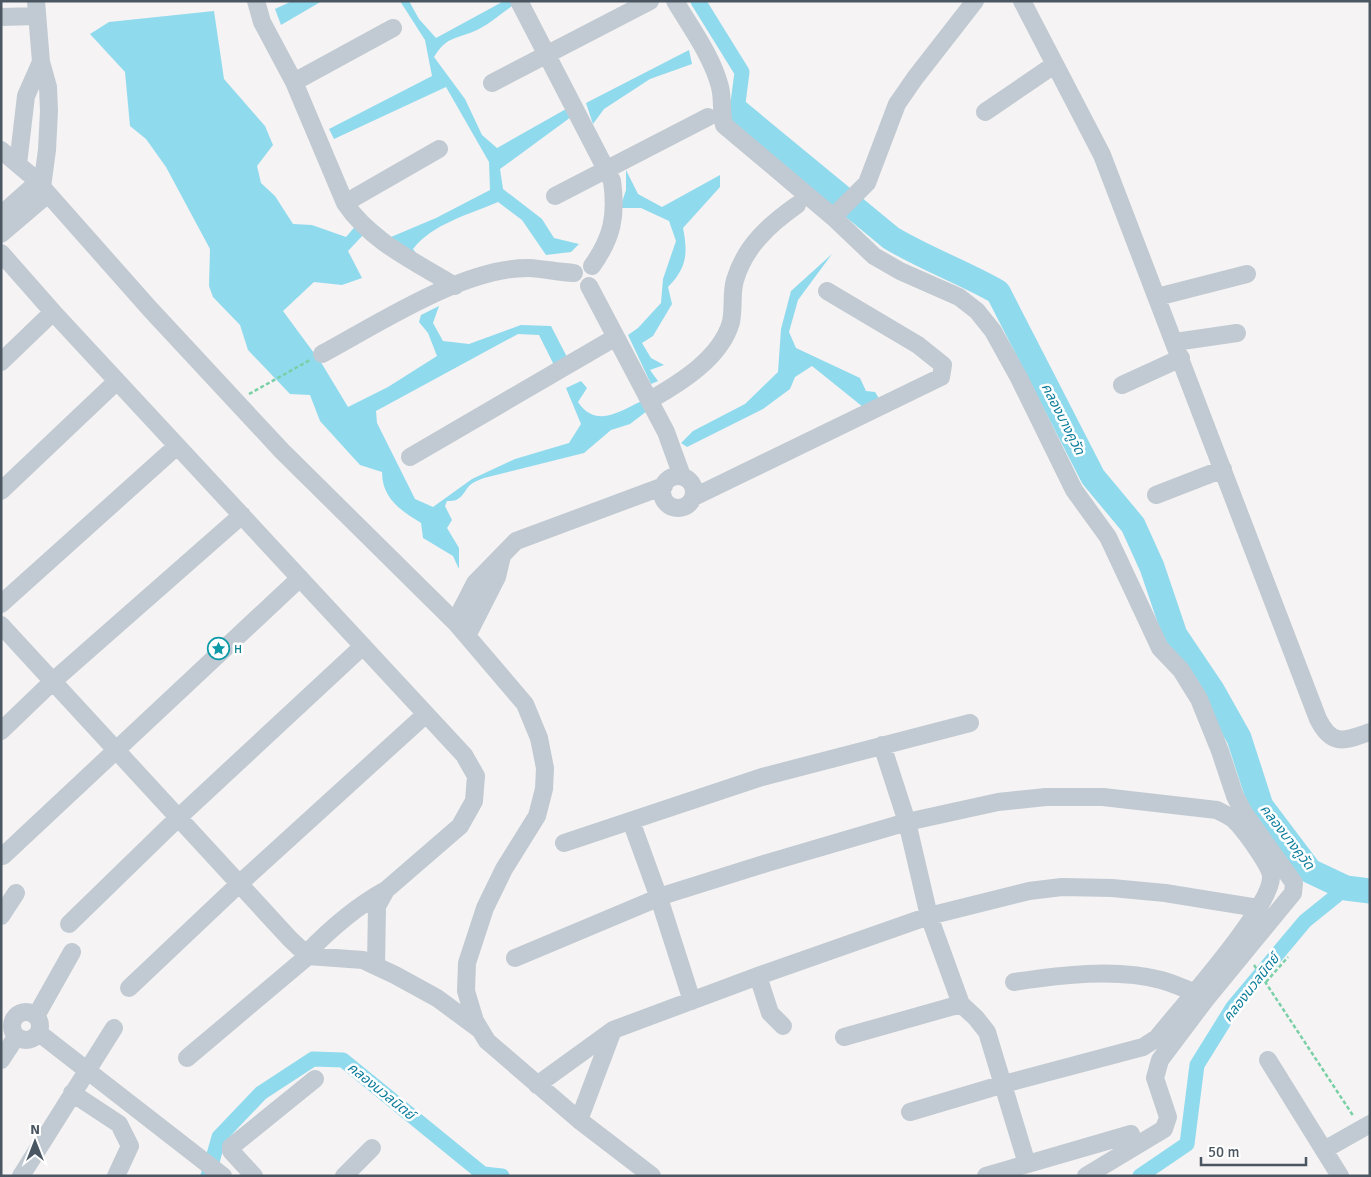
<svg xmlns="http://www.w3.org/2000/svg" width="1371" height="1177" viewBox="0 0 1371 1177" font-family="Signika,'Noto Sans Thai',sans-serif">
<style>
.water{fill:#90daee}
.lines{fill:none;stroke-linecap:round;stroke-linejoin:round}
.canal{stroke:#90daee;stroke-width:15}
.river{stroke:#90daee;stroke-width:25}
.path{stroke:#7ad0a6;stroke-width:2.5;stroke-dasharray:4 2.5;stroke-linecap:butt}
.minor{stroke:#c1cad2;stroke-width:18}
.labels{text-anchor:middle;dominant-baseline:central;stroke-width:5;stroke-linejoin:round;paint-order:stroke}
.culture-label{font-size:12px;fill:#0d838f;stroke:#fff;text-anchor:start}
.water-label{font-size:14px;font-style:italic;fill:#0c7c9b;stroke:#fff}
</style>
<rect width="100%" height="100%" fill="#f5f3f3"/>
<!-- water -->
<path class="water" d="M292,1H322L281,25L275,9Z
M400,1H409L419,19L436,38L504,1H512L515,4C503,12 492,22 479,29C459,39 447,35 434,57L465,99L482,135L497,148L566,109L571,117L500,169L503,189L542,219L554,238L579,244L571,252L546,255L522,220L498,202C470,214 432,224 413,249L429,270L364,234L348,251L362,278L342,285L314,282L283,311L322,364L348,407L388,387L437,356L428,333L419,322L421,315L439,306L433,323L443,341L469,344L521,325L551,326L567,357L555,367L539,335L518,334L376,411L377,423L415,499L433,507L472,479L515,459L569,443L581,424L566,388L581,381L587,388L578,402C597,430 621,410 646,399L651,408L630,424L611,430L584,453L484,478C479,480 473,482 469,486C462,495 460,502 447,501L445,506L452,520L447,528L459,548V569L453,556L423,538L421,523C400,510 382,498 382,472L360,465L320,421L310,395L290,394L248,350L240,325L213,297L209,286L210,249L166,167L146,139L130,126L125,72L90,34L109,22L214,11L224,79L265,126L273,145L257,166L261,183L275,196L293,224L312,225L346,237L365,215L391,237L436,218L490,190L489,162L446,87L334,139L329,129L432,76L425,40Z
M689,50L692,64L650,79L604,109L593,124L586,103Z
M626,170L638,194L662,207L720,175V187L683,228C688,253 687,268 668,287L672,304L653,336L642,343L651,358L664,365L650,370L658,381L651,384L628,335L638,328L661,303L663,279L676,241L669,221L641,208H620L626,190Z
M832,254L798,300L789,332L796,348L860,378L866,391L875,392L880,400L863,407L812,366L795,377L790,389L763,409L687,447L681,443L693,431L745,404L778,372L781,329L791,291Z"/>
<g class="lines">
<!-- canal -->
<path class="canal" d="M698,1L742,72L737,111
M208,1176L219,1137L261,1093L313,1059L343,1060L483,1174L502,1176
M1140,1176L1187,1144L1197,1065L1233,1007L1305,921L1346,888"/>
<!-- river -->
<path class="river" d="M737,111L891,238C926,259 963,272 998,292L1093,477L1133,525L1152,567L1175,635L1212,690L1239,738L1261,806L1310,871L1346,888L1370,891"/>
<!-- path -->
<path class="path" d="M249,394L310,360
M1254,965L1354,1117
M1266,982L1288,957"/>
<!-- minor -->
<path class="minor" d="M36,1L41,62L48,87L49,111L47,150L42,187
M256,1L262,22L294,82L345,203C371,242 416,262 455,286
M519,1L612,181C617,216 612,238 592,266
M675,1C691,28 712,56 720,87C723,99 721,113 724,125L833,217L874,256L900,271L959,297L977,311L993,331L1019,378L1074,490L1108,537L1160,648L1181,670L1199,699L1220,751L1235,796L1244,813L1294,883L1293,893L1206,999L1160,1060L1155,1078L1168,1117L1164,1129L1086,1176
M1022,1L1102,155L1318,719C1332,747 1344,741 1370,732
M1,17L37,16
M294,82L393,28
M492,83L650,1
M985,112L1054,65
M1,150L34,178L150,309L282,451L455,622L525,704L539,738L545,768L544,789L537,816L504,869L485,908L467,963L466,991L475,1021L487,1041L579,1120L652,1176
M18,164L26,96L41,62
M555,196L708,117
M345,203L439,149
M1,215L38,182
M833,217L867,183L897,104L915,78L975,1
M1,234L48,194
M1,253L53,312L464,755L476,776L474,801L460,826L386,890L377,906L376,966
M589,286L666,432L682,476
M1157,297L1247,274
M1175,342L1237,333
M322,354C378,324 464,267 529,268C544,269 559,272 574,273
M1,362L53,312
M1122,385L1181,358
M650,400C680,383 721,358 731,322C734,308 731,293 735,280C745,246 770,224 797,205
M410,457L616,337
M662 492a16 16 0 1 1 32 0a16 16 0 1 1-32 0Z
M1,491L117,381
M1156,495L1223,469
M694,497L941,377L943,365L918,345L827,291
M1,604L177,446
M455,622L475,583L516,541L664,486
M1,625L290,939L308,956L363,960L395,975L437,998L479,1029
M467,636L497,577L502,556
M1,731L52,682L242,515
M882,745L907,822L929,916L961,1004L976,1018L987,1032L1027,1164
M631,821L659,898L692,1001
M564,843L762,777L970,723
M3,856L300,578
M1,916L16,893
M69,924L179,817L363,646
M306,954C330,929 355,907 386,890
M515,958L665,895L767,863L907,822L998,802L1046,797H1103L1217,810C1222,813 1230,816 1234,820C1243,828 1271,866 1271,877C1272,907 1179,1010 1157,1038L1143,1047L1004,1084L910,1112
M758,976L770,1013L783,1026
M1014,982C1060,975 1116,968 1161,980C1172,983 1183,988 1194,992
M129,988L239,884L426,714
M12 1026a14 14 0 1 1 28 0a14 14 0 1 1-28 0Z
M36,1016L72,952
M39,1033L223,1176
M844,1037L961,1004
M187,1058L308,956
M1,1060L16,1037
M1268,1060L1340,1176
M537,1085L613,1030L758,976L929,916L1029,891L1062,887L1112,888L1165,893L1258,908
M72,1093L119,1124L130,1146L116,1176
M579,1120L613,1030
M1324,1150L1370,1124
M21,1176L114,1028
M254,1176L231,1151V1147L315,1079
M344,1176L372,1148
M986,1176L1131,1134"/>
</g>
<!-- icons -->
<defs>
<symbol id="sight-ring" viewBox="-11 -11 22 22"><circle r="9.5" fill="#fff" stroke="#0f9aa8" stroke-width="1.5"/><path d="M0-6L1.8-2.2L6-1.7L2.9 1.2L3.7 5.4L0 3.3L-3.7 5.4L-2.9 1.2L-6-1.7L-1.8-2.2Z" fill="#0f9aa8"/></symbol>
</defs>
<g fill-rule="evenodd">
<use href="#sight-ring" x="206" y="636" width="25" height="25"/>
</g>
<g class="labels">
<!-- culture labels -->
<g class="culture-label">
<text x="234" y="649">H</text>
</g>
<!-- water labels -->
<g class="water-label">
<text transform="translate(1063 419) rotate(63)">คลองบางคูวัด</text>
<text transform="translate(1287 837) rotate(52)">คลองบางคูวัด</text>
<text transform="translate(1251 988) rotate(-52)">คลองนวลนิตย์</text>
<text transform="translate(381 1091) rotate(39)">คลองนวลนิตย์</text>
</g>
</g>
<!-- border -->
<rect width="1371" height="1177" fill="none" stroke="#4a5661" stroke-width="5"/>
<!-- north arrow -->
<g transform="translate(35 1142)" stroke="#ffffff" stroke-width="4" paint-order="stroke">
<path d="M0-4L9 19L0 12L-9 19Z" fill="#4a5661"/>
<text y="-8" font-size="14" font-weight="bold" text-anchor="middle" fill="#4a5661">N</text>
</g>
<!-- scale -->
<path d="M1201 1157v8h105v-8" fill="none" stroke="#4a5661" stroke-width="2.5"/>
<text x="1208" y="1157" font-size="15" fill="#4a5661" stroke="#ffffff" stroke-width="4" paint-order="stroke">50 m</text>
</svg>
